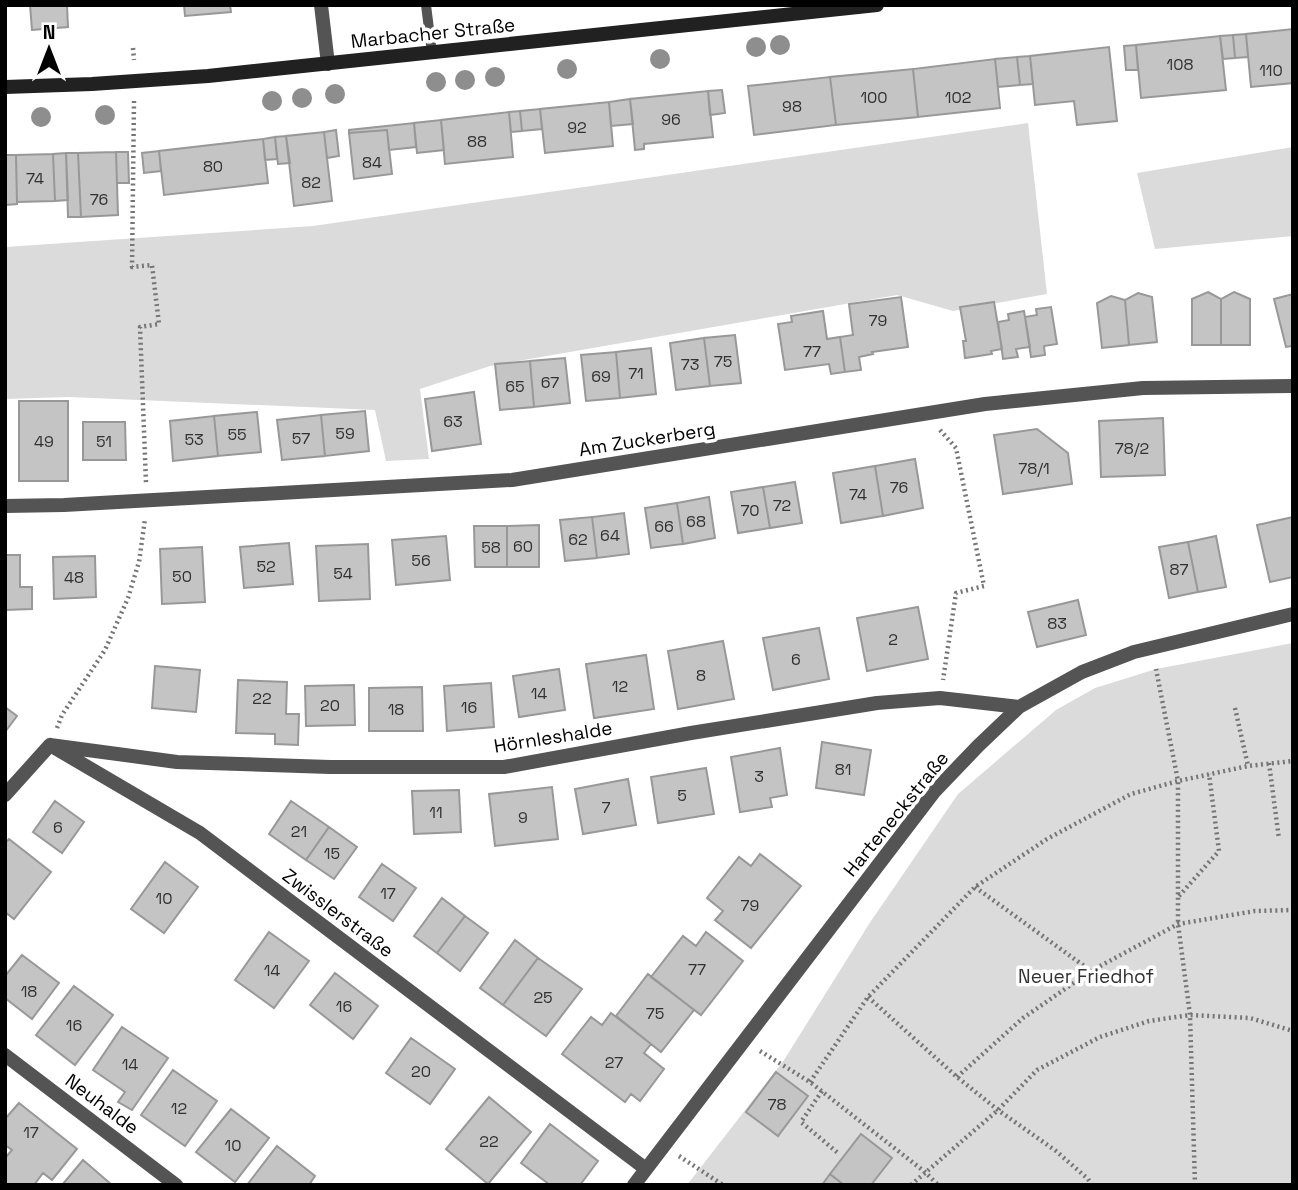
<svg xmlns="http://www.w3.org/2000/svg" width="1298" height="1190" viewBox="0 0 1298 1190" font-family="'Space Grotesk',sans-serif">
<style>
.green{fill:#dbdbdb}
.building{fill:#c4c4c4;stroke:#989898;stroke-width:2}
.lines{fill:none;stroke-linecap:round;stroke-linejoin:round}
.path{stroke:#767676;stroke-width:4.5;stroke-dasharray:2 3.5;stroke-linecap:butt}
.service{stroke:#545454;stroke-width:10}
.minor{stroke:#545454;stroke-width:14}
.secondary{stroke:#212121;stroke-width:14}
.tree{fill:#8e8e8e}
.labels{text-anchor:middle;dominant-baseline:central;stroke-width:7;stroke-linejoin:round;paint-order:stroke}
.number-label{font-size:16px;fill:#313131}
.street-label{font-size:19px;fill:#000;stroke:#fff}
.park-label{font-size:19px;fill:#323232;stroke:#fff}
</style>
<rect width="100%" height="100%" fill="#fff"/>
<!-- green -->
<path class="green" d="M1028,123L1047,294L953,311L897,295L490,366L420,389L429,459L386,461L375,410L69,397L5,399V247L313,226Z
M1293,147V236L1155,249L1137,173Z
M1293,643V1185H687L784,1060L869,924L958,794L1056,710L1095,688L1156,669Z"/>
<!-- building -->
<path class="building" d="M30,5H67L68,27L32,30Z
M184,5H230L231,12L185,16Z
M1293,29V83L1251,87L1246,34Z
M1246,34L1248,57L1235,58L1233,35Z
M1233,35L1235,58L1223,59L1220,36Z
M1220,36L1226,90L1141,98L1136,45Z
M1136,45L1138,70H1126L1124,46Z
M1109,47L1117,121L1077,125L1074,101L1035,105L1030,56Z
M1030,56L1033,84L1020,85L1017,57Z
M1017,57L1020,85L998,87L995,59Z
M995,59L1000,108L918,117L913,69Z
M913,69L918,117L836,125L830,77Z
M830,77L836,125L754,135L748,86Z
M722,90L725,113L710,115L708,91Z
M708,91L713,137L644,144V149L635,150L630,99Z
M630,99L633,124L611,126L609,102Z
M609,102L613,146L545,153L540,109Z
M540,109L542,129L522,131L520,111Z
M520,111L522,131L511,132L509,112Z
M509,112L513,157L445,164L441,120Z
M441,120L444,150L417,153L414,123Z
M414,123L416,147L389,150L387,130L349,133V130Z
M336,130L339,156L327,158L324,132Z
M387,130L392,174L354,179L349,133Z
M324,132L332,201L294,206L286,136Z
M286,136L290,163L278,164L275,137Z
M275,137L277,159L265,160L263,139Z
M263,139L268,183L164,195L159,151Z
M159,151L161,171L144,173L142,153Z
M116,152L118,215L81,217L78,153Z
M116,152H128L129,183H117Z
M66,153L68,200L55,201L53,154Z
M66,153H78L81,217H68Z
M53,154L55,201L17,202L16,155Z
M5,155H16L17,204L6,205Z
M1208,292L1221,299V345H1192V299Z
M1234,292L1250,299V345H1221V299Z
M1138,293L1152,297L1157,342L1129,345L1125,300Z
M1293,294V346L1286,347L1274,299Z
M1111,296L1125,300L1129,345L1102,348L1097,303Z
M901,297L908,347L872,352L873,354L859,357L861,370L845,372L840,337L853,335L849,304Z
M994,302L1002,349L991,351L992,354L965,358L963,341H966L960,307Z
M1051,307L1057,344L1044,346L1045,355L1031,357L1025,317L1037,315L1036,309Z
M823,311L827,339L840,337L845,372L831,374L829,364L785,370L778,324L792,322L791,316Z
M1024,311L1030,347L1016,349L1018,357L1003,359L998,322L1009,320L1008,314Z
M735,335L741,383L710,386L704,338Z
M704,338L710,386L676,390L670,343Z
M651,348L656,394L620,398L616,352Z
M616,352L620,398L586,401L581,355Z
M565,358L570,403L534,407L530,361Z
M530,361L534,407L500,410L495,364Z
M474,392L481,444L432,451L425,399Z
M19,401H68V481H19Z
M365,411L369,451L325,456L321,415Z
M257,412L261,452L218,456L214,416Z
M321,415L325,456L282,460L277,420Z
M214,416L218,456L173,461L170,421Z
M1163,418L1165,475L1101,477L1099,421Z
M83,422H125L126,460H83Z
M1037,429L1068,453L1072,484L1003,494L994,435Z
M915,459L923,508L883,516L875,466Z
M875,466L883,516L841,523L833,473Z
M795,482L802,523L770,528L763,487Z
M763,487L770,528L738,533L731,492Z
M709,497L715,538L683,544L677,503Z
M677,503L683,544L651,548L645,508Z
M624,513L629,554L597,558L592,517Z
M592,517L597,558L565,561L560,520Z
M1293,517V577L1270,582L1257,525Z
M539,525V567H507V526Z
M474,526H507V567H475Z
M446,536L450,580L396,585L392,540Z
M1216,536L1226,587L1198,592L1188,542Z
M1188,542L1198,592L1169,598L1159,547Z
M289,543L293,584L244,588L240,547Z
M368,544L370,599L319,601L316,546Z
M202,547L205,602L162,604L160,549Z
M5,555H20V587H32V609L5,610Z
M95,556L96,597L54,599L53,557Z
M1078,600L1086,635L1037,647L1028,612Z
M918,607L928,659L867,671L857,618Z
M819,628L829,679L773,690L763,638Z
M723,641L734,699L678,709L668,651Z
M646,655L654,709L594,718L586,664Z
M155,666L200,670L196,712L152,708Z
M559,669L565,710L519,717L513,676Z
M238,680L287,682L286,714H299L298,745L275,744V734L236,733Z
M491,683L494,727L447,731L444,686Z
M354,685L355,725L306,726L305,686Z
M422,687L423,731H369V688Z
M5,707L17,716L5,732Z
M822,742L871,750L864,795L816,788Z
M780,748L787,795L770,798L772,807L740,812L731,757Z
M706,768L714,814L658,823L651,777Z
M628,779L636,825L583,834L575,789Z
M552,787L558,839L495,846L489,794Z
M459,790L461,832L414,834L412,791Z
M55,801L84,822L62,853L33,832Z
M291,801L329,827L306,860L269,834Z
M329,827L357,847L334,879L306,860Z
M9,839L51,872L14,919L5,912V843Z
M760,854L801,886L751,948L715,920L723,911L707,898L739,857L751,866Z
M165,862L198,887L164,933L131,909Z
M382,864L416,888L393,921L359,897Z
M442,898L465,916L437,953L414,936Z
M465,916L488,933L460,971L437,953Z
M269,932L309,961L274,1008L235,980Z
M706,932L743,961L701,1015L651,977L683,936L696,946Z
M515,940L538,958L503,1005L480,988Z
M22,955L59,983L32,1019L5,998V976Z
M538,958L582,989L546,1036L503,1005Z
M335,973L378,1006L353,1039L310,1005Z
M648,974L694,1010L661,1052L616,1016Z
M74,986L113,1015L75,1065L36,1035Z
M611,1013L651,1044L644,1053L664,1069L640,1101L631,1094L625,1102L562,1054L591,1017L602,1025Z
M122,1027L168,1058L132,1110L118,1102L125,1092L93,1070Z
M411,1038L455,1069L430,1104L386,1073Z
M173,1070L217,1101L185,1146L141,1115Z
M776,1072L808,1096L778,1136L746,1112Z
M489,1097L531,1132L488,1184L446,1149Z
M19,1103L77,1149L52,1180L43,1173L34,1185H5V1158L12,1150L5,1145V1119Z
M231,1109L269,1138L235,1182L196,1152Z
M550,1124L598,1161L580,1185H550L521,1163Z
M861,1134L892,1158L871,1185H844L830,1174Z
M277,1146L315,1176L309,1185H247Z
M83,1160L112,1185H62Z
M830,1174L844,1185H822Z"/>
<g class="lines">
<!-- path -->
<path class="path" d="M133,48L134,60
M134,101L132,267L152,265L159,324L140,327L146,483
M940,430L956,448L984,586L956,593L943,680
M1235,708L1248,766
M57,728L62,715L105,650L128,598L139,562L145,519
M1269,763L1279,839
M975,887L1091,971
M1179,896L1219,851L1209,774
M868,997L957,1077L998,1110L1056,1151L1088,1179L1092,1185
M760,1051L810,1082L925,1172L938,1185
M957,1077L1023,1018L1091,971L1178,924L1255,911L1293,910
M810,1082L868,997L975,887L1047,839L1131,794L1178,781L1156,669
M822,1091L801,1122L838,1153
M679,1156L723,1185
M911,1185L998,1110L1037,1070L1100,1037L1149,1021L1190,1015L1250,1018L1293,1031
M1195,1185L1190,1015L1178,924V781L1248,766L1293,761"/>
<!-- service -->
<path class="service" d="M426,5L432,53"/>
<!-- minor -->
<path class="minor" d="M321,5L328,64
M5,506L64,505L512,480L985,404L1143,388L1293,386
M50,745L177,762L330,767H504L691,733L877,703L940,698L1019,707
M5,795L50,745L200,833L646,1169
M5,1055L176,1185
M634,1185L934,792L978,746L1019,707L1082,672L1134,652L1293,614"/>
<!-- secondary -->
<path class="secondary" d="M5,87L92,84L208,76L877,5"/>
</g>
<!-- trees -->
<g class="tree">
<circle cx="780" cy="45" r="10"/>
<circle cx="756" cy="47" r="10"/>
<circle cx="660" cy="59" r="10"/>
<circle cx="567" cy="69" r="10"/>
<circle cx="495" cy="77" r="10"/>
<circle cx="465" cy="80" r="10"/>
<circle cx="436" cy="82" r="10"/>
<circle cx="335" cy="94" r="10"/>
<circle cx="302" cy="98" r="10"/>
<circle cx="272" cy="101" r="10"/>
<circle cx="105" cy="115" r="10"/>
<circle cx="41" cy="117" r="10"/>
</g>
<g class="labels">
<!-- number labels -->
<g class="number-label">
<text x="1180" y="64">108</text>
<text x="1271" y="70">110</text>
<text x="874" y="97">100</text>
<text x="958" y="97">102</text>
<text x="792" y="106">98</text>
<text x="671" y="119">96</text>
<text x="577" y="127">92</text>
<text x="477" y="141">88</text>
<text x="372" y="162">84</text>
<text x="213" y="166">80</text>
<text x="35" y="178">74</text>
<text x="311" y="182">82</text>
<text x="99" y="199">76</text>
<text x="878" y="320">79</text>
<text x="812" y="351">77</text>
<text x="723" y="361">75</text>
<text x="690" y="364">73</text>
<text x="636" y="373">71</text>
<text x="601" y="376">69</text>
<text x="550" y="382">67</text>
<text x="515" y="386">65</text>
<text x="453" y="421">63</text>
<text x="345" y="433">59</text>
<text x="237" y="434">55</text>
<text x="301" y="438">57</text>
<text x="194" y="439">53</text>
<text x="44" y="441">49</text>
<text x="104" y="441">51</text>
<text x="1132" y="448">78/2</text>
<text x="1034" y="468">78/1</text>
<text x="899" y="487">76</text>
<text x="858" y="494">74</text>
<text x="782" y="505">72</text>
<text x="750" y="510">70</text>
<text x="696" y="521">68</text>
<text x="664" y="526">66</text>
<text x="610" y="535">64</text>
<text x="578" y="539">62</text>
<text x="523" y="546">60</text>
<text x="491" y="547">58</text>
<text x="421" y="560">56</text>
<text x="266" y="566">52</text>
<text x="1179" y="569">87</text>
<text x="343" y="573">54</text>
<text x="182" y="576">50</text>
<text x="74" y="577">48</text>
<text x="1057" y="623">83</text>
<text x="893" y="639">2</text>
<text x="796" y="659">6</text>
<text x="701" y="675">8</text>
<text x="620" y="686">12</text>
<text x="539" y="693">14</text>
<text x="262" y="698">22</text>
<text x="330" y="705">20</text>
<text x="469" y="707">16</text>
<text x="396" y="709">18</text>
<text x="843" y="769">81</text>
<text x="759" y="776">3</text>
<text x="682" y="795">5</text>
<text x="606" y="807">7</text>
<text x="436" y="812">11</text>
<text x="523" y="817">9</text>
<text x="58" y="827">6</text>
<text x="299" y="831">21</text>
<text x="332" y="853">15</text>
<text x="388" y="893">17</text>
<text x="164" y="898">10</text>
<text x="750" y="905">79</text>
<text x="697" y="969">77</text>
<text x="272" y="970">14</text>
<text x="29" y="991">18</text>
<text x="543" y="997">25</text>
<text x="344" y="1006">16</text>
<text x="655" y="1013">75</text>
<text x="74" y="1025">16</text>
<text x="614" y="1062">27</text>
<text x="130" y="1064">14</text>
<text x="421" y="1071">20</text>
<text x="777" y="1104">78</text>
<text x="179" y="1108">12</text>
<text x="31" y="1132">17</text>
<text x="489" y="1141">22</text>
<text x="233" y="1145">10</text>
</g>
<!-- street labels -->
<g class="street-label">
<text transform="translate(433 33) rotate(-6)">Marbacher Straße</text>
<text transform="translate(647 439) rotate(-9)">Am Zuckerberg</text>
<text transform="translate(553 737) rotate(-9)">Hörnleshalde</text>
<text transform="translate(896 814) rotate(-51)">Harteneckstraße</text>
<text transform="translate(338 913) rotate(37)">Zwisslerstraße</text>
<text transform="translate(102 1104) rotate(37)">Neuhalde</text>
</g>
<!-- park labels -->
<g class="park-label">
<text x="1086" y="976">Neuer Friedhof</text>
</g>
</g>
<!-- border -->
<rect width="1298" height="1190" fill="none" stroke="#000000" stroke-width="14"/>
<!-- north arrow -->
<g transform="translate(49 49)" stroke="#ffffff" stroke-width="5" paint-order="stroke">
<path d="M0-5L12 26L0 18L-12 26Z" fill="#000000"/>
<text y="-10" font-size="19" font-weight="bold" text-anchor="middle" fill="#000000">N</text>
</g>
</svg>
